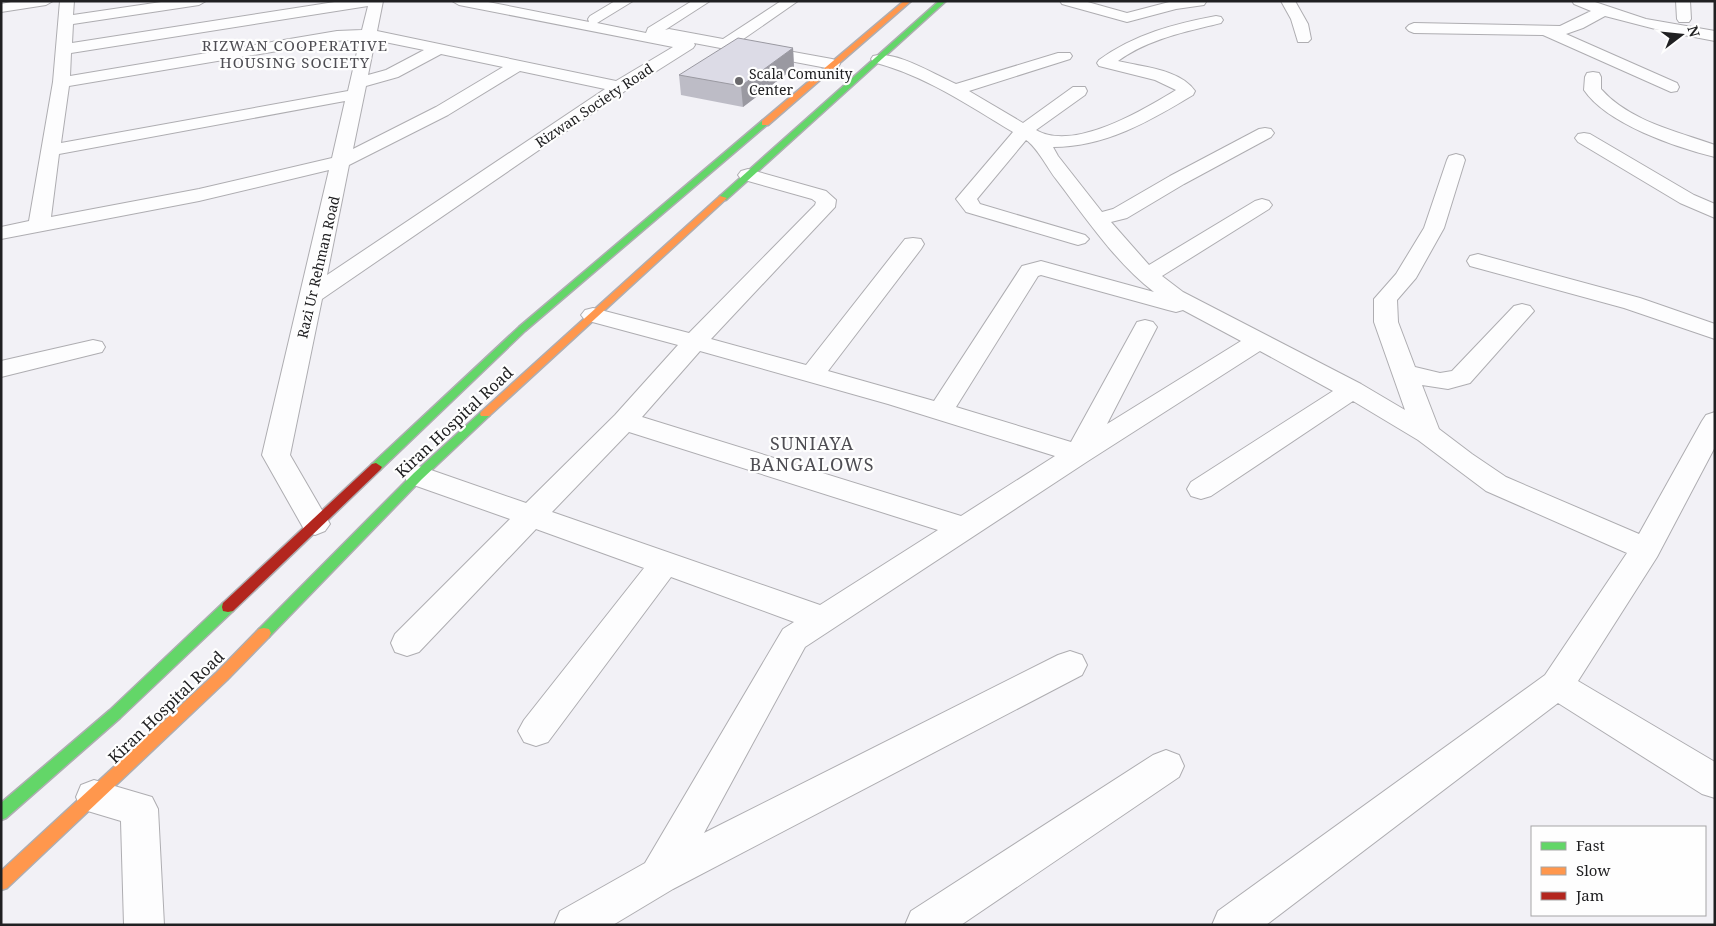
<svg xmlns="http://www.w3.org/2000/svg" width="1716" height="926" viewBox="0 0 1716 926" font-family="'Noto Serif',serif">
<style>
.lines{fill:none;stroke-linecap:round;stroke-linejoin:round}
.street-casing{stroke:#aeadb1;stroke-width:2}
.fast-casing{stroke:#aeadb1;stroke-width:3}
.slow-casing{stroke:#aeadb1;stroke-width:3}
.jam-casing{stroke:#aeadb1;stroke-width:3}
.street{fill:#fdfdfe;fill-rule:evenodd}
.fast{fill:#63d668;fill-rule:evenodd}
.slow{fill:#ff974d;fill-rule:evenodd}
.jam{fill:#b3261e;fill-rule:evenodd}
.wall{fill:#bdbcc6}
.shaded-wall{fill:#9a99a1}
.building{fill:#dcdbe6;stroke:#9a99a1}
.poi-dot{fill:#6a696c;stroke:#fefefe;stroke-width:2}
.labels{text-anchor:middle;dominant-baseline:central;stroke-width:4.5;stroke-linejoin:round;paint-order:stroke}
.far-poi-label{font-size:14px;fill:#202022;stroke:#fefefe;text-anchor:start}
.far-street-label{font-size:14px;fill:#202022;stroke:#fefefe}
.far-neighbourhood-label{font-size:15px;letter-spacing:1px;fill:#4e4d53;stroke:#fefefe}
.street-label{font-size:16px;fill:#202022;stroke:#fefefe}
.neighbourhood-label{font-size:18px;letter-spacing:1px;fill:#4e4d53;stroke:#fefefe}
</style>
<rect width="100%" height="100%" fill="#f2f1f6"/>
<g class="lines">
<defs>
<path id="street" d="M16,1H53L46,5L1,12V4Z
M60,1H74L73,15L168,1H206L199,5L73,24L72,43L341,1H383L377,31L616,81L673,47L459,5L452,1H483L589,22L588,19L590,16L615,1H633L597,23L646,33L648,28L692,1H710L665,30L669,29L723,39L781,1H798L739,42L832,59L838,61L840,64L838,67L832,69L694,43L695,45L693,48L625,91L322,299L290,455L330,524L325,531L315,535L305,531L262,455L329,170L199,201L1,239V227L29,221L53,82ZM368,6L362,30L337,31L70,76L71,53ZM360,39L348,91L61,143L69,86L337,41ZM375,40L424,50L386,70L368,75ZM441,54L503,67L436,107L353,149L366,86L398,77ZM520,71L605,89L327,275L349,165L448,115ZM345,101L332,158L199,189L51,217L59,154Z
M1060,1H1084L1127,13L1173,1L1206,2L1204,5L1176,9L1127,22L1062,4Z
M1281,1H1295L1308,24L1311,39L1308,42H1298L1291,19Z
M1572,1H1592L1646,19L1715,31V41L1663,31L1605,16L1583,28L1566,34L1677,83L1679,87L1677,91L1671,92L1543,35L1414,33L1409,31L1406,28L1409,25L1414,23L1560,26L1591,11L1574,4Z
M1676,1H1690L1691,19L1689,22H1679L1677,19Z
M1216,16L1221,17L1223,20L1221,23C1185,32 1148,39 1118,61C1142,67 1180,69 1195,91L1193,95C1150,121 1105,147 1053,147L1058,156L1102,212L1113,209L1170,176L1259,129L1265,128L1271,129L1274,133L1271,137L1184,184L1127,218L1111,222L1149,265L1255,201L1262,199L1269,201L1272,205L1269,209L1162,276L1183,292L1361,384L1405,410L1374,322V299L1396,274L1424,228L1447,160L1449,156L1456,154L1463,156L1465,160L1444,228L1416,278L1397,300L1398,322L1415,367L1440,373L1452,371L1514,306L1522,304L1530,306L1534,311L1470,383L1448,389L1422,385L1439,429L1472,454L1506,477L1639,534L1702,421L1706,415L1715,412V447L1657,557L1578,681L1715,762V798L1702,794L1558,703L1266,925H1212L1218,911L1545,675L1627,553L1486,491L1418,440L1353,401L1211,496L1201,499L1191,496L1187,489L1191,482L1333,391L1260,351L1088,461L805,647L704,833L1058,655L1070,651L1082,655L1087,665L1082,675L673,889L613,925H554L560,911L645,863L783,629L794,622L671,577L548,742L536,746L524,742L518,731L524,720L644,568L536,529L419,652L407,656L395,652L391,643L395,634L510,519L408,483L404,476L408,469L418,466L428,469L526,503L615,415L678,345L585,320L581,315L585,310L593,308L689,333L815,205L816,202L812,199L741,179L738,175L741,171L748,169L826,191L836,200L835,207L711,339L806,365L905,239L913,238L921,239L924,244L921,249L828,371L934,401L1022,266L1041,261L1154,292C1116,263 1085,217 1056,179C1047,167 1036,146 1026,140L977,199L980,204L1085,235L1089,239L1085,243L1078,245L1071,243L966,212L956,199L1013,132C968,105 924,75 873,62L871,59L873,56C896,50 935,75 956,84L1058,53H1070L1072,56L1070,59L969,91L1023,123L1073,87H1085L1087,91L1085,95L1036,130C1074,152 1143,110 1176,90L1155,80L1099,66L1097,63L1099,60C1135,34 1174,24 1216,16ZM1041,275L1168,310L1176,312L1183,310L1241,341L1107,424L1157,327L1153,322L1145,320L1137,322L1071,442L956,407L1038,276ZM700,351L888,404L1055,456L961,516L642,417ZM629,432L938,530L820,605L552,512Z
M1593,72L1599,73L1601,77V89C1629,121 1676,131 1715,145V157C1675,147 1607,124 1584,90L1585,77L1587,73Z
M1584,133L1590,134L1694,195L1715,204V218L1680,203L1578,142L1575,138L1578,134Z
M1478,254L1640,298L1715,324V339L1624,308L1470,266L1467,261L1470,256Z
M93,340L102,342L105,347L102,352L1,377V361Z
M1166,750L1179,755L1184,766L1179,777L961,925H905L911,911L1153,755Z
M94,780L152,797L158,809L164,925H124L121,821L81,809L76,797L81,785Z"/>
<path id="fast" d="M939,1H946L726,200H720V196Z
M762,121L769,123L525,331L380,470H372L370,467L372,464L519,327Z
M485,411L490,414L489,416L422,479L269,637L264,638L259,637L257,633L259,629L414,473L481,412Z
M228,602L233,603L234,607L233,611L120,718L6,818L1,820V803L110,710L223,603Z"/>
<path id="slow" d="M904,1H911L768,125H762V121Z
M720,196L727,198L489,416H481L480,414L481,412Z
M264,628L269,629L271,633L269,637L227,680L7,888L1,890V871L217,672L259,629Z"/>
<path id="jam" d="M376,463L382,467L380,470L233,611L228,612L223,611L222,607L223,603L372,464Z"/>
</defs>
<!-- street casing -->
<use href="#street" class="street-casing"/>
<!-- fast casing -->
<use href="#fast" class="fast-casing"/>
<!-- slow casing -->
<use href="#slow" class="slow-casing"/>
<!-- jam casing -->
<use href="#jam" class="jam-casing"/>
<!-- street -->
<use href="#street" class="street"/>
<!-- fast -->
<use href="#fast" class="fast"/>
<!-- slow -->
<use href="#slow" class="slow"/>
<!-- jam -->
<use href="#jam" class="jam"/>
</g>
<!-- wall -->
<path class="wall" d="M793,48L794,68L743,107L681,95L679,75Z"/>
<!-- shaded-wall -->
<path class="shaded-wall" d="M793,48L794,68L743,107L741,86Z"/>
<!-- building -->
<path class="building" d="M738,38L793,48L741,86L679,75Z"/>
<!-- markers -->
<circle class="poi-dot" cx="739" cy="81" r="5"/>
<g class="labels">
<!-- far-poi labels -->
<g class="far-poi-label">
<text x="749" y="73">Scala Comunity<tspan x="749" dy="16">Center</tspan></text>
</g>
<!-- far-street labels -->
<g class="far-street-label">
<text transform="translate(594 105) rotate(-34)">Rizwan Society Road</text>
<text transform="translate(318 267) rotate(-77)">Razi Ur Rehman Road</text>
</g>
<!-- far-neighbourhood labels -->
<g class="far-neighbourhood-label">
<text x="295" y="45">RIZWAN COOPERATIVE<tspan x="295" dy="17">HOUSING SOCIETY</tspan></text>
</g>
<!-- street labels -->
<g class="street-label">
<text transform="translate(454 422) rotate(-43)">Kiran Hospital Road</text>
<text transform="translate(166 707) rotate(-44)">Kiran Hospital Road</text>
</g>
<!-- neighbourhood labels -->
<g class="neighbourhood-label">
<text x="812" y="443">SUNIAYA<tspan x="812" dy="21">BANGALOWS</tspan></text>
</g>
</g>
<!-- border -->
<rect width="1716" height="926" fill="none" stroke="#202022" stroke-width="5"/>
<!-- legend -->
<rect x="1531" y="826" width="175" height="90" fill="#fefefe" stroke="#a5a5a6"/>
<rect x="1541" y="842" width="25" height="8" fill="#63d668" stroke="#a5a5a6"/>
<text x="1576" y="851" font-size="15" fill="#202022">Fast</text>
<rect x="1541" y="867" width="25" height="8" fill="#ff974d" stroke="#a5a5a6"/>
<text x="1576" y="876" font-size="15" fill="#202022">Slow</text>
<rect x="1541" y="892" width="25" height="8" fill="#b3261e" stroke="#a5a5a6"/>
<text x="1576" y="901" font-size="15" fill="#202022">Jam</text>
<!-- north arrow -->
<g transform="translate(1681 35) rotate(74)" stroke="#fefefe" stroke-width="4" paint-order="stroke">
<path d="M0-4L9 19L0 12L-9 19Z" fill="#202022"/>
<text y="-8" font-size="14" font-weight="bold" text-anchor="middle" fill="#202022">N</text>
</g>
</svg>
